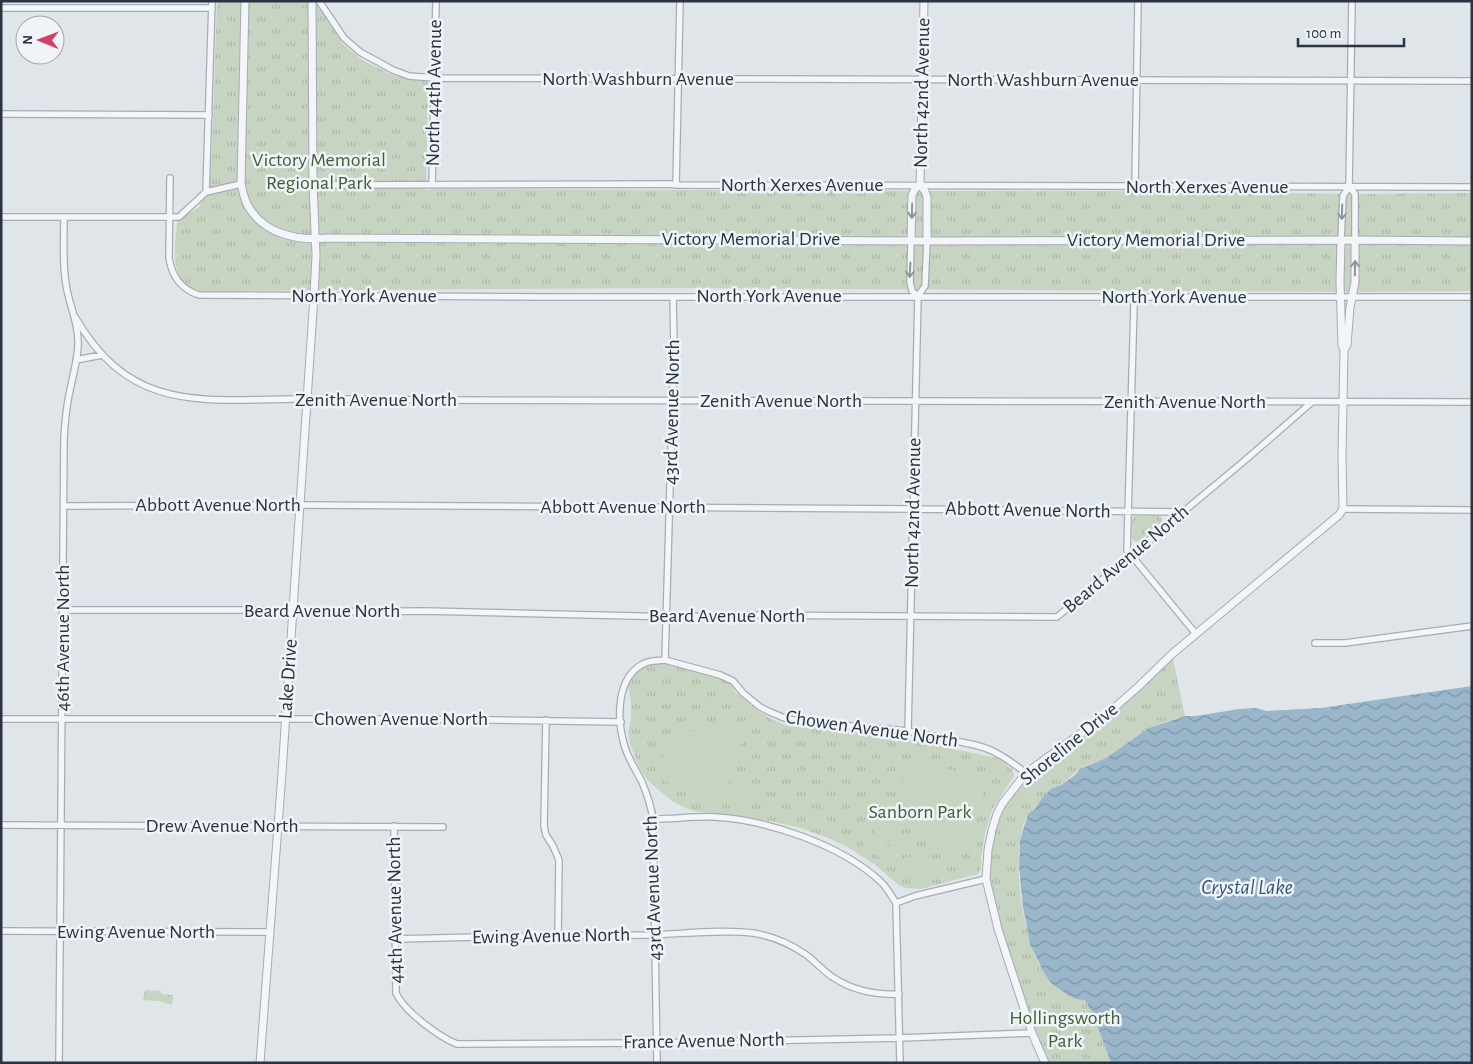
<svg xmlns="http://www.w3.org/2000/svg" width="1473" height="1064" viewBox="0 0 1473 1064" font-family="'Alegreya Sans',sans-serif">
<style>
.grass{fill:url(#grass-tufts)}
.pitch{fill:#c7d4c1}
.water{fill:url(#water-waves)}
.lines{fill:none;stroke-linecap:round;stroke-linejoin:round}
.minor-casing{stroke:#a5acb4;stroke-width:8}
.tertiary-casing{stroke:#a5acb4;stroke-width:9}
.minor{stroke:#f3f5f8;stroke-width:5.5}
.tertiary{stroke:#f3f5f8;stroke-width:7}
.oneway{stroke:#8e949d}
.labels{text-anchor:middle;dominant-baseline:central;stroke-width:5;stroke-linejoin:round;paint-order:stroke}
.street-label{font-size:20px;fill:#283442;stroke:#f0f3f7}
.park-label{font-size:20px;fill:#405e35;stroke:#f0f3f7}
.water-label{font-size:21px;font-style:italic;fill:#305777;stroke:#f0f3f7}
</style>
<defs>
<pattern id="grass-tufts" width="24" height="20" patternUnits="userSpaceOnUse" patternTransform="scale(1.25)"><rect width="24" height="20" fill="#c7d4c1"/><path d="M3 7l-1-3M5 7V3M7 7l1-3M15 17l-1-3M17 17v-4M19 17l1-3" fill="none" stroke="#abb7a7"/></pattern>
<pattern id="water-waves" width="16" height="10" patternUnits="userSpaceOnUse" patternTransform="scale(1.25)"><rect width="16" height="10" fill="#9ab6cb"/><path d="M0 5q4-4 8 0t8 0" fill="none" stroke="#7e95a6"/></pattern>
</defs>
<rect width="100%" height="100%" fill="#e0e5ea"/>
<!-- grass -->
<path class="grass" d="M217,1H315L342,43L362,60L395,76L428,82L426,190L439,189L932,191H1134L1355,194L1472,193V291L1353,292L676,288L197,291C192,288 187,285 183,281C170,266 176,240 177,221L199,207L206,192L211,174Z
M1134,516H1159L1161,517L1162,522L1139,541L1136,542L1132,539V520Z
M1172,654L1185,716C1173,719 1160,723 1149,729C1135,737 1122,748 1108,757C1100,762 1088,763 1080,769C1074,773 1069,779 1063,783C1056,788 1050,790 1044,796C1040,800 1039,805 1035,808C1033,811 1029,813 1027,816C1008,852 1023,955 1052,983C1061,993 1073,998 1085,1000L1092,1012L1111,1063H1045L1032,1033L986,879L997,814L1026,773L1105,716Z
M659,663L669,664L720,678L730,683L736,693L755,709L773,720L788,726L829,728L846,731L886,735L997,758L1012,769L1014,776L992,810L985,833L981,859V869L978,874L921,889L906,888L900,886L874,864L849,848L828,838L798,827L748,817L694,811L683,807L672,801L648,781L640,769L630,744L628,731L631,721V702L628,685L635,670L649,664Z
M145,990L161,991V994L173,995L172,1005L159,1001L143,1000Z"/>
<!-- pitch -->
<path class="pitch" d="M708,726H724L745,732L724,798L719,800L655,778C659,750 682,733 708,726Z
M906,759L986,777L970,852L938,849L916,834L905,806L902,794L904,766Z
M738,788L761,793L759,803L736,798Z
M880,823L900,839L893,848L873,832Z
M870,835L890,851L883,860L863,845Z
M928,853L933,877L910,882L905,858Z"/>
<!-- water -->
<path class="water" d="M1472,686V1063H1111L1092,1012L1085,1000L1076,999L1066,994L1052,984L1044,973L1030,944L1023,907L1019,867L1020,840L1028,814L1035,809L1042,798L1051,789L1061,785L1075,775L1080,769L1106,758L1149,728L1185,716H1196L1239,709L1255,708L1267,711L1321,708Z"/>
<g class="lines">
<defs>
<path id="minor" d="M319,1L344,38L360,52L393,70L409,76L434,78L1472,81
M1,8H212
M1,114L209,115
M170,178L169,258C172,277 181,289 199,295L548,297H1472
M313,185L670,184L676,185L1472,187
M432,185L436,1
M676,185L680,1
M1135,187L1138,1
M1349,187L1355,194V240
M206,192L212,1
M1,217H179L206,192L241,184
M1341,240L1343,196L1349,187L1352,1
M911,241L910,282L912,291L918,296
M1132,297L1134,305L1127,550L1196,634
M75,317C130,412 199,400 295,399C339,398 383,400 428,400L1472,402
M76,360L102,355
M64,506L300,505L913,509L1183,512
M1343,509L1472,510
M63,610H293L302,612L425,611L677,617L731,615L1057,617L1243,462L1312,402
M1315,643H1345L1472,626
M665,660L720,675L733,681L743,693L760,707L770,712L787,719L806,722L908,731L975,745C994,749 1010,761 1026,773
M1,719H422L621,722
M546,720L544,826L546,835L553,846L559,860L558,935
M908,731L918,296L925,286L927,241
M653,819C674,819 694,816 715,817C768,820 841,845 880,881C887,887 891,896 896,903L915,896L986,879
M1,825L443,827
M394,826L396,993C404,1011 439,1037 457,1044L649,1043L900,1038L1032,1033
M896,903L900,1063
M1,931L270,932
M396,939C481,937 566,935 650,935C683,934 722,929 753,933C772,936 789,943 805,954C815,961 824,972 834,978C854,991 876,995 899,994
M59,1063L64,437C65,423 66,409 69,395C72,379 77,363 78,346C79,326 71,309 67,290C62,266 64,241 64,217
M657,1063L653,819C651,806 647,794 642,782C636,770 627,757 624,744C617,719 616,678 643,664C650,660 658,661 665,660L674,348L673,297"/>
<path id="tertiary" d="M245,1L241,184C243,191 244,199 248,206C264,234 297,241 327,238L927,241L1355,240L1472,241
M924,1L920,185L925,191L927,197V241
M911,241L912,195L915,189L920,185
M1344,350L1347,345L1350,307L1355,282V240
M260,1063L282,773L314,296L316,255L313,185L312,1
M1045,1063L1032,1033L998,929L986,879L988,850L992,830L997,814L1002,804L1026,773L1105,716L1139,686L1172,654L1339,515L1343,509L1342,456L1344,350L1342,345L1340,282L1341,240"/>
</defs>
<!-- minor casing -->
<use href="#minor" class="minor-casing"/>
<!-- tertiary casing -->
<use href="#tertiary" class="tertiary-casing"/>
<!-- minor -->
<use href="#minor" class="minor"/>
<!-- tertiary -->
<use href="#tertiary" class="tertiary"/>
</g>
<!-- one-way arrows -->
<defs><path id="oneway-shaft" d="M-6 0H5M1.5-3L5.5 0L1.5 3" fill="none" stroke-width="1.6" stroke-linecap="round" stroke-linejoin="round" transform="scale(1.25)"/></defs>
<g class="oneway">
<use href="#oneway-shaft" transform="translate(912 211) rotate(91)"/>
<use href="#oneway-shaft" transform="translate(1342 212) rotate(92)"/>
<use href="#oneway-shaft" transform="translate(1355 268) rotate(-89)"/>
<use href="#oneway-shaft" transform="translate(910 270) rotate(93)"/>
</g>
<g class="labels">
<!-- street labels -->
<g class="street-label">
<text x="638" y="79">North Washburn Avenue</text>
<text x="1043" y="80">North Washburn Avenue</text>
<text transform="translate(434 93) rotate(-89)">North 44th Avenue</text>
<text transform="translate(922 93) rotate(-89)">North 42nd Avenue</text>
<text x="802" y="185">North Xerxes Avenue</text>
<text x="1207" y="187">North Xerxes Avenue</text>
<text x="751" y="239">Victory Memorial Drive</text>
<text x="1156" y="240">Victory Memorial Drive</text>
<text x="364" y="296">North York Avenue</text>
<text x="769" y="296">North York Avenue</text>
<text x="1174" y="297">North York Avenue</text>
<text x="376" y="400">Zenith Avenue North</text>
<text x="781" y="401">Zenith Avenue North</text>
<text x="1185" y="402">Zenith Avenue North</text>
<text transform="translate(672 412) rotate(-89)">43rd Avenue North</text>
<text x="218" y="505">Abbott Avenue North</text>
<text x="623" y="507">Abbott Avenue North</text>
<text transform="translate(1028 510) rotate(1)">Abbott Avenue North</text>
<text transform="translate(913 513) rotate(-89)">North 42nd Avenue</text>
<text transform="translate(1126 559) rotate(-40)">Beard Avenue North</text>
<text x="322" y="611">Beard Avenue North</text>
<text x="727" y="616">Beard Avenue North</text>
<text transform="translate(63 638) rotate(-90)">46th Avenue North</text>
<text transform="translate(288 679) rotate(-86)">Lake Drive</text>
<text x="401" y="719">Chowen Avenue North</text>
<text transform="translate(872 729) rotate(8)">Chowen Avenue North</text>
<text transform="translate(1069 744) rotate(-39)">Shoreline Drive</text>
<text x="222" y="826">Drew Avenue North</text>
<text transform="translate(653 888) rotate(-92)">43rd Avenue North</text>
<text transform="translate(395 910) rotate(-91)">44th Avenue North</text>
<text x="136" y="932">Ewing Avenue North</text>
<text transform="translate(551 936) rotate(-1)">Ewing Avenue North</text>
<text transform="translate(704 1041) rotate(-1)">France Avenue North</text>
</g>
<!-- park labels -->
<g class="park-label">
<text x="319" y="160">Victory Memorial<tspan x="319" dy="23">Regional Park</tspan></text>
<text x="920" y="812">Sanborn Park</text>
<text x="1065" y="1018">Hollingsworth<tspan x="1065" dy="23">Park</tspan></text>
</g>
<!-- water labels -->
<g class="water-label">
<text x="1247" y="887">Crystal Lake</text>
</g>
</g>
<!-- border -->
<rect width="1473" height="1064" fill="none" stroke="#283442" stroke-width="5"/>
<!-- north arrow -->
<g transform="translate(40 40) rotate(271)"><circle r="24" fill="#f0f3f7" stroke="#a0a7af"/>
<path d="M0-4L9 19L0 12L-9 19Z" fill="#d34064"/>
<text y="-8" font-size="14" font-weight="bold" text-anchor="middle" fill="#283442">N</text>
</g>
<!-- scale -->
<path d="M1298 38v8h106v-8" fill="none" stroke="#283442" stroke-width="2.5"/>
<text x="1306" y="38" font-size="15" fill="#283442" stroke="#f0f3f7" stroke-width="4" paint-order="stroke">100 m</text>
</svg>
